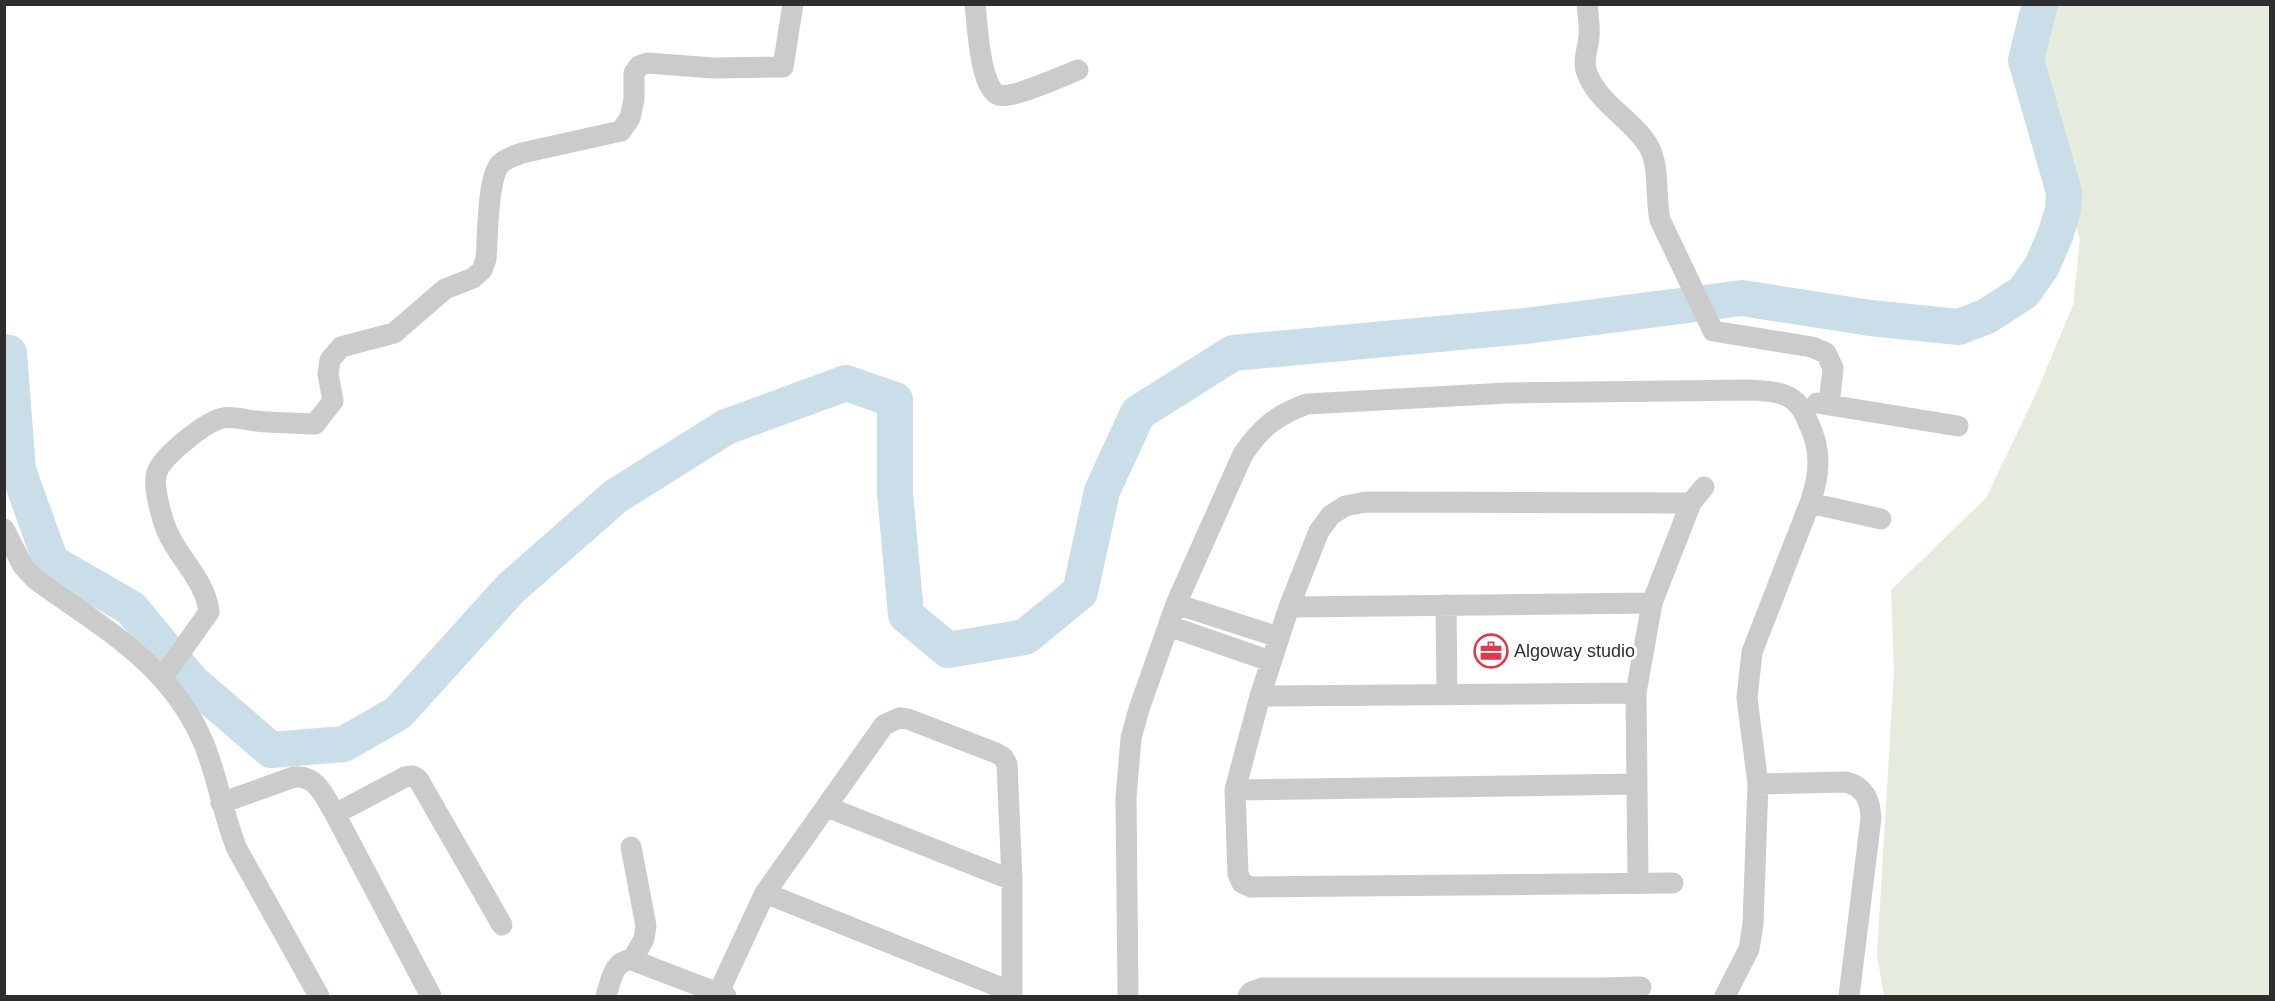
<svg xmlns="http://www.w3.org/2000/svg" width="2275" height="1001" viewBox="0 0 2275 1001" font-family="Helvetica,sans-serif">
<style>
.green{fill:#e5ebdd}
.lines{fill:none;stroke-linecap:round;stroke-linejoin:round}
.river{stroke:#cadee9;stroke-width:36}
.minor{stroke:#cbcbcb;stroke-width:21}
.labels{text-anchor:middle;dominant-baseline:central;stroke-width:6;stroke-linejoin:round;paint-order:stroke}
.poi-label{font-size:18px;fill:#2e2e2e;stroke:#fff;text-anchor:start}
</style>
<rect width="100%" height="100%" fill="#fff"/>
<!-- green -->
<path class="green" d="M2040,5H2270V996H1884L1877,955L1894,671L1891,590L1986,498L2035,396L2073,305L2080,239L2026,60Z"/>
<g class="lines">
<!-- river -->
<path class="river" d="M4,352L9,353L18,470L51,562L131,608L192,682L271,750L344,744L398,713L511,588L616,496L726,427L846,383L895,400V493L906,615L948,650L1025,637L1080,592L1102,491L1138,413L1233,353L1526,326L1742,298L1870,318L1959,327L1987,316L2024,292L2042,266L2055,236L2063,210L2064,192L2026,60L2040,4"/>
<!-- minor -->
<path class="minor" d="M975,4C977,22 980,90 999,95C1013,99 1062,76 1078,70
M1587,4C1588,15 1590,26 1589,37C1588,49 1582,62 1587,73C1599,105 1634,120 1649,147C1660,167 1655,197 1660,220L1713,331L1812,347L1826,353L1833,368L1829,405
M1817,403L1958,426
M1810,503L1881,519
M4,529L23,566L35,579C102,628 170,663 204,744C218,778 223,815 237,849L319,996
M1176,604L1278,637
M1446,605L1447,694
M1289,607L1652,603
M1169,626L1270,661
M163,677L209,612C206,581 179,559 167,531C162,519 152,485 157,472C163,456 206,421 223,418C233,416 246,420 256,421C276,423 295,423 315,424L333,401L328,374L330,360L341,347L394,333L445,289L473,278L482,270L486,259C488,237 487,179 500,164C506,158 514,156 522,153L621,131L630,118L634,99V73L639,66L647,63L713,68L783,67L793,4
M1260,696L1636,693
M1758,784L1846,782C1865,787 1870,800 1871,818L1849,996
M1235,790L1637,784
M221,803L294,777C317,775 324,796 335,814L431,996
M827,807L1012,880
M335,814L405,777L413,776L418,779L502,925
M631,847L646,926L644,939L632,960
M1638,882L1636,693L1652,603L1691,503L1704,487
M1673,883L1251,887L1242,883L1238,874L1235,790L1260,696L1289,607L1319,531L1331,515L1345,506L1366,502L1691,503
M765,893L1012,992
M606,996C611,981 613,960 632,960L726,996
M717,996L765,893L884,725L899,718L908,719L996,753L1003,757L1007,764L1012,880V996
M1128,996L1126,798L1131,738L1139,709L1176,604L1243,454C1261,428 1276,415 1307,404L1507,393L1751,390C1764,391 1781,391 1792,399C1800,404 1805,414 1808,422C1822,450 1820,475 1810,503L1752,652L1747,698L1758,784L1753,924L1749,949L1725,996
M1248,996L1251,992L1262,988H1601
M1596,996L1601,988L1641,987"/>
</g>
<!-- icons -->
<defs>
<symbol id="office-ring" viewBox="-11 -11 22 22"><circle r="9.5" fill="#fff" stroke="#da3c4c" stroke-width="1.5"/><path d="M-6-3h4V-5.5h4V-3h4V5H-6ZM-1-4.5V-3h2v-1.5ZM-6 0V1H6V0Z" fill="#da3c4c"/></symbol>
</defs>
<g fill-rule="evenodd">
<use href="#office-ring" x="1472" y="632" width="38" height="38"/>
</g>
<g class="labels">
<!-- poi labels -->
<g class="poi-label">
<text x="1514" y="651">Algoway studio</text>
</g>
</g>
<!-- border -->
<rect width="2275" height="1001" fill="none" stroke="#2e2e2e" stroke-width="12"/>
</svg>
